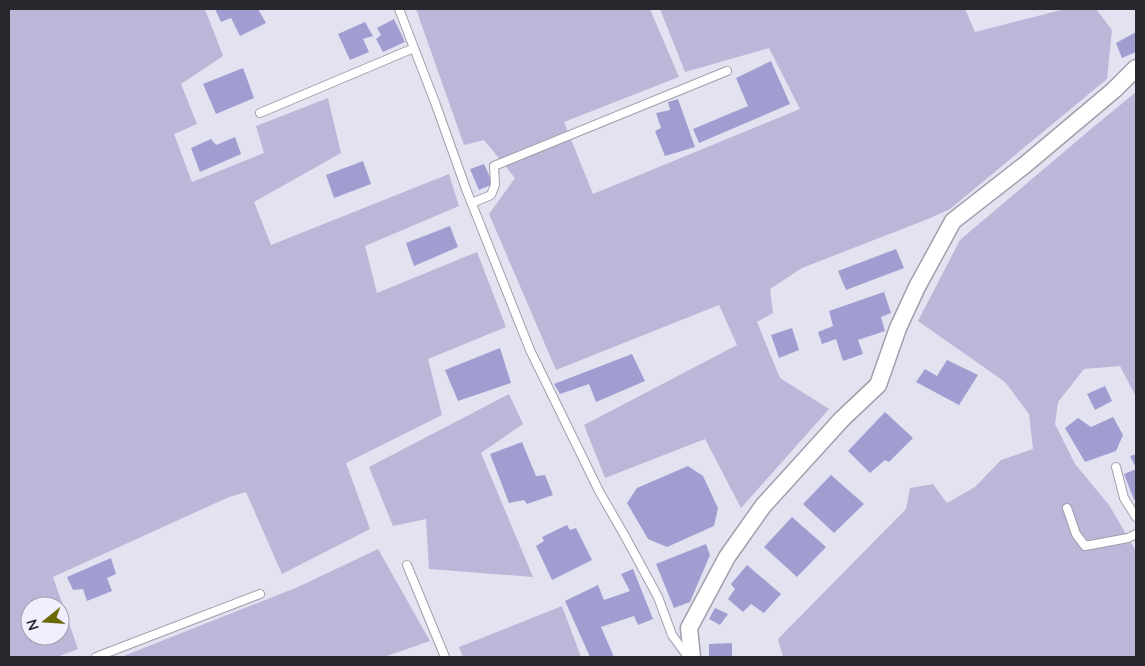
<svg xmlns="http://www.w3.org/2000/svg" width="1145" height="666" viewBox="0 0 1145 666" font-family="Lato,sans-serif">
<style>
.green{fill:#bab7d9;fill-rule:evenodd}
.building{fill:#a29dd1}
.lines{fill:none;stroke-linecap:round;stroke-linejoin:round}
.lane-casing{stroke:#a09fad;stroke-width:10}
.street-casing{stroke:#a09fad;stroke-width:19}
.lane{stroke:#fff;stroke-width:8}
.street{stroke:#fff;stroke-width:16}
</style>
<rect width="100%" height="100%" fill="#e3e2f1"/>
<!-- green -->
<path class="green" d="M9,9H205L223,56L181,84L197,124L174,134L192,182L264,153L256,126L328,98L341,153L254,202L271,245L449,174L459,206L365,246L377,293L477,252L506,327L428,359L442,415L346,463L370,529L282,574L246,492L229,497L53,577L78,649L57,657H9ZM30,606H60V636H30Z
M416,9H650L679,77L564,122L593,194L800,109L769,48L685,72L660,9H965L975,32L1065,9H1096L1112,30L1107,79L950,209L928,219L802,268L770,289L773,313L757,322L780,378L829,409L741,508L705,439L605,478L584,425L737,345L719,305L556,370L489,214L515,178L484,140L464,145Z
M1136,92V397L1120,366L1084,369L1058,402L1055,424L1075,464L1109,505L1136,551V657H783L778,639L906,509L910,488L933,484L947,503L975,487L1001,460L1033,449L1029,414L1005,382L918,321L960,240L1091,129Z
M509,394L523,424L481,453L533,577L429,569L426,519L393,526L369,467Z
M378,549L430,641L384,657H121L298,587Z
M562,606L581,657H463L459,647Z"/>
<!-- building -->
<path class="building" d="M215,9H258L266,23L240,36L231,18L221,22Z
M394,19L405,42L383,52L376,39L381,35L377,28Z
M365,22L373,36L363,39L369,52L350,60L338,34Z
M1136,32V52L1122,58L1116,43Z
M771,61L790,104L699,143L693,129L748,106L736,78Z
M243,68L254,98L216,114L203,84Z
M678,99L695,147L665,156L655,131L661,128L656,113L670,110L668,102Z
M235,137L241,154L200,172L191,148L211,139L216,145Z
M363,161L371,184L334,198L326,175Z
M484,164L493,184L479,190L470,169Z
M450,226L458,247L414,266L406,243Z
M896,249L904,268L846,290L838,271Z
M884,292L891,313L881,317L885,331L858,340L863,354L843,361L836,339L822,344L818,332L833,326L829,311Z
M792,328L799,350L779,358L771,335Z
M500,348L511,383L458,401L445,370Z
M632,354L645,381L596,402L589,384L560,394L554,384Z
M947,360L978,375L959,405L916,382L925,369L937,376Z
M1105,386L1112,401L1095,410L1087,394Z
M885,412L913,438L889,462L885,460L870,473L848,451Z
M1113,417L1123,435L1116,451L1085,462L1065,428L1078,418L1091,427Z
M522,442L536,476L545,475L553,495L527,504L524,500L509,503L490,454Z
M1136,454V468L1130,456Z
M688,466L703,476L718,508L714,526L667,547L648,539L627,503L637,488Z
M1136,469V499L1134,500L1124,474Z
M831,475L864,504L834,533L803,504Z
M792,517L826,547L797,577L764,547Z
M567,525L570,530L576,528L592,560L552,580L536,546L544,541L542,537Z
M706,544L710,555L690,602L674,608L656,564Z
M111,558L116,574L107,578L112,591L87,601L83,589L73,590L67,577Z
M747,565L781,594L764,613L751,604L743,612L728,599L735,589L731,584Z
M633,569L653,619L638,625L634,616L601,627L614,657H590L565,601L598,585L604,600L630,591L621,574Z
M715,608L728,614L720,625L709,619Z
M732,643V657H709V644Z"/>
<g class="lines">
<defs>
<path id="lane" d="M399,9L436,105L466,189L530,350L599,491L626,538L658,597L672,635L688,657
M260,113L414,48
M472,203L491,195L495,185L494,166L727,71
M1116,467L1124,498L1136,517
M1067,508L1076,534L1085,546L1128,538L1136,534
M407,565L445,657
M96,657L260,594"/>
<path id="street" d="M692,657L689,628L727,557L763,506L842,419L878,385L898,328L917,287L953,221L1026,164L1114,90L1136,68"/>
</defs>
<!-- lane casing -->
<use href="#lane" class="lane-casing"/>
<!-- street casing -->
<use href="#street" class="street-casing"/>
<!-- lane -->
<use href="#lane" class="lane"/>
<!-- street -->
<use href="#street" class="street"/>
</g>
<!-- border -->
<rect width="1145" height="666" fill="none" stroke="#27272d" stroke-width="20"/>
<!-- north arrow -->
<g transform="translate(45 621) rotate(253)"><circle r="24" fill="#f0effe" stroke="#a09faa"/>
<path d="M0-4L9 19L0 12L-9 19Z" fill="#6b6905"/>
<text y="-8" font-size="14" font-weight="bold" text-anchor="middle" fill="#27272d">N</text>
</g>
</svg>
